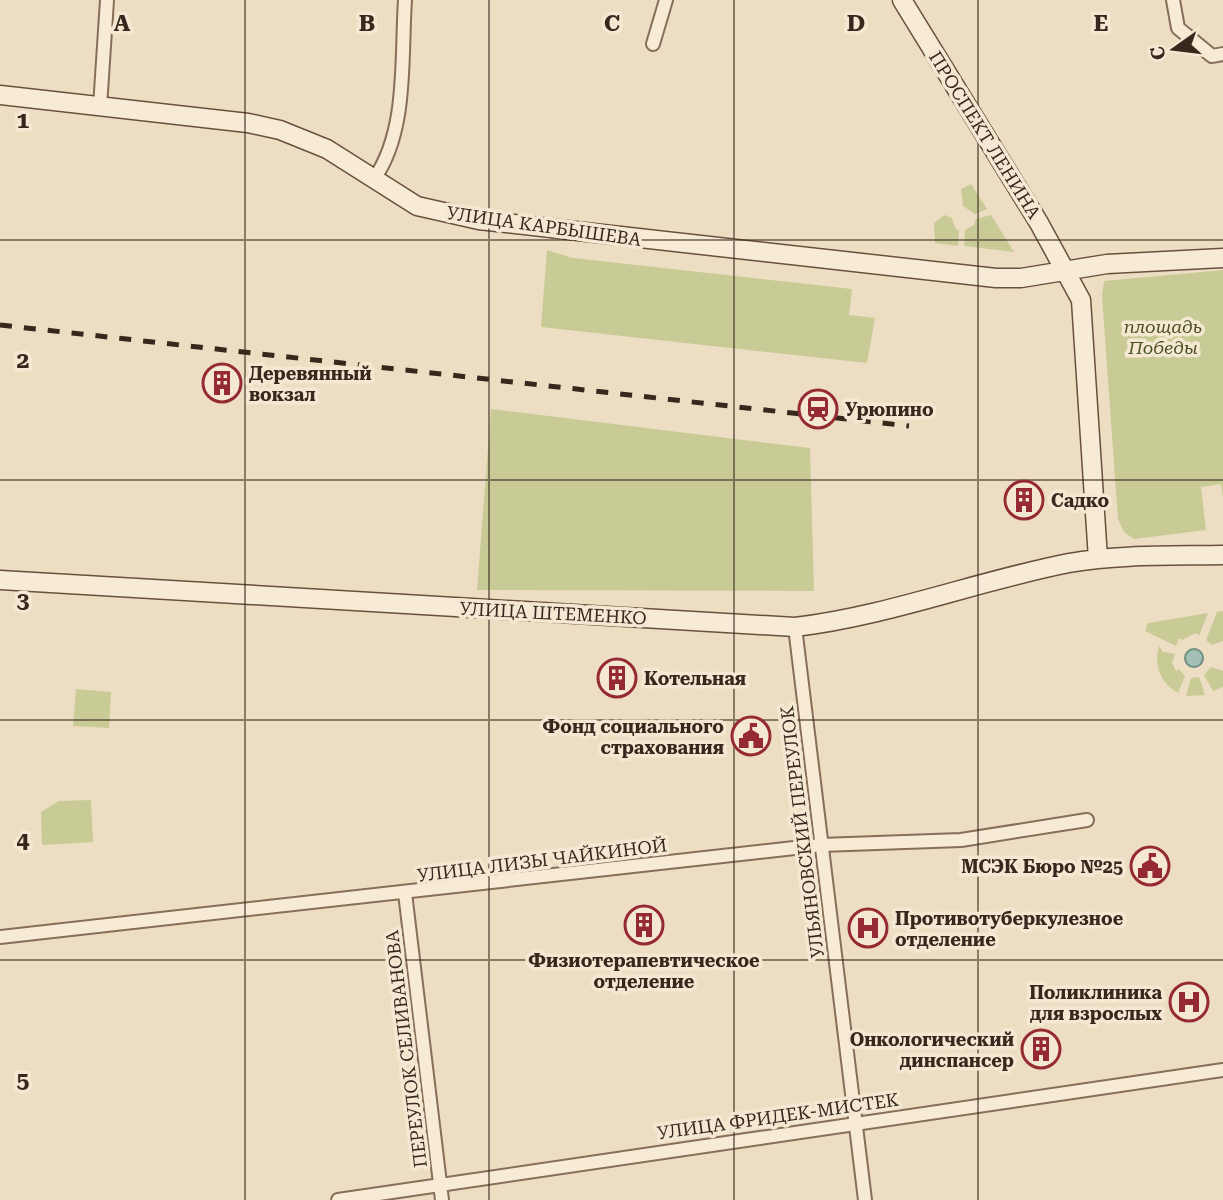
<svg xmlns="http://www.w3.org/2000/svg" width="1223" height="1200" viewBox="0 0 1223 1200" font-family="'Roboto Serif',serif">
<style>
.green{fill:#c9cb96}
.water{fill:#a4c0b6;stroke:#6c8e83;stroke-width:2}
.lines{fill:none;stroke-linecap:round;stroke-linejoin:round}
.street-casing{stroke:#876e59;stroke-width:16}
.secondary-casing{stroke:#69503d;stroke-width:21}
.street{stroke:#f8ebd5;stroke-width:12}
.secondary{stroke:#f8ebd5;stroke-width:18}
.rail{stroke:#37281e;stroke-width:5;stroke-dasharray:12 12;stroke-linecap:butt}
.grid{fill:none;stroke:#37281e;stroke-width:2;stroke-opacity:0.55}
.labels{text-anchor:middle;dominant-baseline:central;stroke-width:7;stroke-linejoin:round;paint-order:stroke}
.street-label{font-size:18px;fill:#37281e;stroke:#f5e8d2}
.park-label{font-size:18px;font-style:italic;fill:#4b5324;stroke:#f5e8d2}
.poi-label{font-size:18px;font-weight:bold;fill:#37281e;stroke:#f5e8d2;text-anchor:start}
.grid-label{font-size:23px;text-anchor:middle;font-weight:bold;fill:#37281e;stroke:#f5e8d2;stroke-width:7;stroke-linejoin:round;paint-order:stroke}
</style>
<rect width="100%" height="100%" fill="#edddc2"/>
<!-- green -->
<path class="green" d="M971,184L987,209L975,214L963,206L961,189Z
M944,215L952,218L955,228L959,231L958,246L935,243L934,223Z
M991,215L1014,252L964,246L965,230L974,225L976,219Z
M547,250L573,258L852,289L849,315L875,318L867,363L541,327Z
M1223,270V498L1221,484L1201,487L1206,530L1134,539L1124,532L1118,519L1102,296L1104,281Z
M491,409L810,448L814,591L477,590Z
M1223,611V641L1212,645L1206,640L1217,612Z
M1208,613L1199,636L1196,633L1182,640L1179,638L1176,646L1145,631L1148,623Z
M1159,646L1163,652L1175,654L1172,663L1176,671L1179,669L1185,676L1178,693C1161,683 1153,666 1159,646Z
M1211,667L1223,671V687L1213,691L1204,675Z
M1199,677L1205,695L1186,696L1191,678Z
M76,689L111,692L109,728L73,726Z
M91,800L93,842L42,845L41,812L59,801Z"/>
<!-- water -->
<path class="water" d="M1185 658a9 9 0 1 1 18 0a9 9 0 1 1-18 0Z"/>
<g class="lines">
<defs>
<path id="street" d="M1173,0L1178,28L1212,56L1223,54
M653,44L666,0
M100,107L107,0
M374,179C408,131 401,58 405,0
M795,627L865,1200
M405,893L442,1200
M0,937L821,845L961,840L1087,820
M338,1200L1223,1070"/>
<path id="secondary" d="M902,0L1039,223L1081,300L1098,559
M0,95L248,123L280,130L327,149L417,206L479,220L996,278H1021L1107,264L1223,258
M0,580L795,627C888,616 977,581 1069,563C1120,554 1172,556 1223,555"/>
</defs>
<!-- street casing -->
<use href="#street" class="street-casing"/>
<!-- secondary casing -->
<use href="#secondary" class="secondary-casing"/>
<!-- street -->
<use href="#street" class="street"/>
<!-- secondary -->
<use href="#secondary" class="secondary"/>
<!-- rail -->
<path class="rail" d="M0,325L909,426"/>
</g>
<!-- grid -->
<path class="grid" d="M245,0V1200M489,0V1200M734,0V1200M978,0V1200M0,240H1223M0,480H1223M0,720H1223M0,960H1223"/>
<!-- icons -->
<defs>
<symbol id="building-ring" viewBox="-11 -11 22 22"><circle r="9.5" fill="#f5e8d2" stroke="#952a33" stroke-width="1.5"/><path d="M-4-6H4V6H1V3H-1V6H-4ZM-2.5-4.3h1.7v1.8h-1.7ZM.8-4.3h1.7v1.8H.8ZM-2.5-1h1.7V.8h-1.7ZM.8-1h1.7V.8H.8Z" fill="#952a33"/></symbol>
<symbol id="station-ring" viewBox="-11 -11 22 22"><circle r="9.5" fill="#f5e8d2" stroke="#952a33" stroke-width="1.5"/><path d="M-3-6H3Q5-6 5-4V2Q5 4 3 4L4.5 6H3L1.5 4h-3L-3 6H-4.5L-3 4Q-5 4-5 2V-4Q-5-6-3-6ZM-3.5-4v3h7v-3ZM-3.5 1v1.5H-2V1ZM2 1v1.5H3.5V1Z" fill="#952a33"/></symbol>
<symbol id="civic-ring" viewBox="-11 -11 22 22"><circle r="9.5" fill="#f5e8d2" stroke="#952a33" stroke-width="1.5"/><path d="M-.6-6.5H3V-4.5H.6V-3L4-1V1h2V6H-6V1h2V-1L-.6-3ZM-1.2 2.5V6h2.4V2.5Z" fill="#952a33"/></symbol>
<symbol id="hospital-ring" viewBox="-11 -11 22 22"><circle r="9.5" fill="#f5e8d2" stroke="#952a33" stroke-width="1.5"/><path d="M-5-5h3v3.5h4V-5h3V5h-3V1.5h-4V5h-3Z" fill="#952a33"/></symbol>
</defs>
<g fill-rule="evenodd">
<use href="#building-ring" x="200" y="361" width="44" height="44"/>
<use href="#station-ring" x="796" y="387" width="44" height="44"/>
<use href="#building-ring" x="1002" y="478" width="44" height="44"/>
<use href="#building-ring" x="595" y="656" width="44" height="44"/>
<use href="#civic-ring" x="729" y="714" width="44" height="44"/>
<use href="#civic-ring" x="1128" y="844" width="44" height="44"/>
<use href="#building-ring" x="622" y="903" width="44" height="44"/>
<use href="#hospital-ring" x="846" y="906" width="44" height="44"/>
<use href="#hospital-ring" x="1167" y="980" width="44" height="44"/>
<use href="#building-ring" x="1019" y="1027" width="44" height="44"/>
</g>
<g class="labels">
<!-- street labels -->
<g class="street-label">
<text transform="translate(985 135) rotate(58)">ПРОСПЕКТ ЛЕНИНА</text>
<text transform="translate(544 226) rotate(8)">УЛИЦА КАРБЫШЕВА</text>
<text transform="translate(553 613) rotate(3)">УЛИЦА ШТЕМЕНКО</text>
<text transform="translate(802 832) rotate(-97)">УЛЬЯНОВСКИЙ ПЕРЕУЛОК</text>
<text transform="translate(542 860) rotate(-7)">УЛИЦА ЛИЗЫ ЧАЙКИНОЙ</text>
<text transform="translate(406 1049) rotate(-97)">ПЕРЕУЛОК СЕЛИВАНОВА</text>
<text transform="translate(778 1116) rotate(-8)">УЛИЦА ФРИДЕК-МИСТЕК</text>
</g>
<!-- park labels -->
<g class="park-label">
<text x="1163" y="326">площадь<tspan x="1163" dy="21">Победы</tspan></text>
</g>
<!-- poi labels -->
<g class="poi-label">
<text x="249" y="373">Деревянный<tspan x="249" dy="21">вокзал</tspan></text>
<text x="845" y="409">Урюпино</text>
<text x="1051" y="500">Садко</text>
<text x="644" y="678">Котельная</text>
<text x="724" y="726" text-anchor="end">Фонд социального<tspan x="724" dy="21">страхования</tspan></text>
<text x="1123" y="866" text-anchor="end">МСЭК Бюро №25</text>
<text x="895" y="918">Противотуберкулезное<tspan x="895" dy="21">отделение</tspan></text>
<text x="644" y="960" text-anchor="middle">Физиотерапевтическое<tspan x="644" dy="21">отделение</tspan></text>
<text x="1162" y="992" text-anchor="end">Поликлиника<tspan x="1162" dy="21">для взрослых</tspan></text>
<text x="1014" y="1039" text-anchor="end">Онкологический<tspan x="1014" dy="21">динспансер</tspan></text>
</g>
</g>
<g class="grid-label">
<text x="122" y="31">A</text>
<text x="367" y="31">B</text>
<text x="612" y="31">C</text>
<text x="856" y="31">D</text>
<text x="1101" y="31">E</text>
<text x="23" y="128">1</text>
<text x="23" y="368">2</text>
<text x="23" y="608">3</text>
<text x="23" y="848">4</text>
<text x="23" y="1088">5</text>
</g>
<!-- north arrow -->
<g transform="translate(1174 49) rotate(256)" stroke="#f5e8d2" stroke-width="5" paint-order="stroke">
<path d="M0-5L12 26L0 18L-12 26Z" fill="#37281e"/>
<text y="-10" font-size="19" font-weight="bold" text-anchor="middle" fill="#37281e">С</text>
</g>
</svg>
